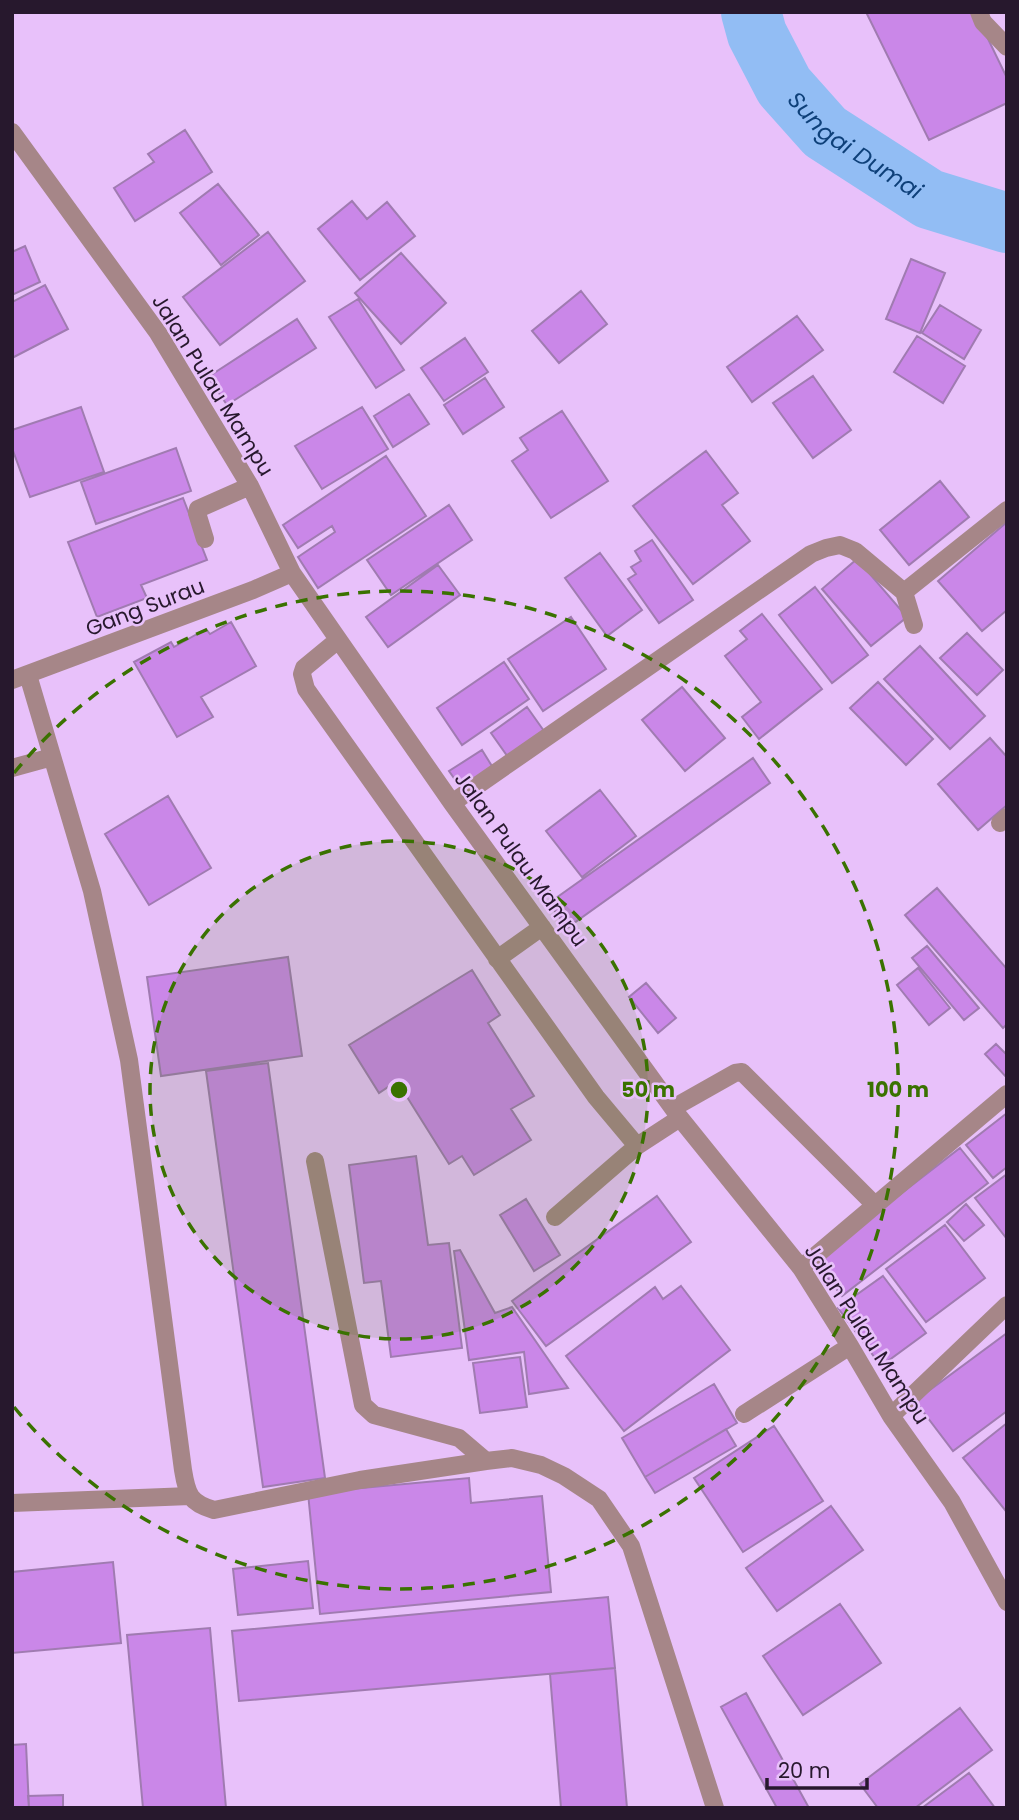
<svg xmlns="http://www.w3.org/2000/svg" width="1019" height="1820" viewBox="0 0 1019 1820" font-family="Poppins,sans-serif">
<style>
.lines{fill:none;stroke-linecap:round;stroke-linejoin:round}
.river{stroke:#92bdf4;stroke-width:60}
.building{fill:#ca87e8;stroke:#a07bb1;stroke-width:2}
.minor{stroke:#a68688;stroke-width:18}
.ring{fill:none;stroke:#3a7200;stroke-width:3.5;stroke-dasharray:12 9}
.labels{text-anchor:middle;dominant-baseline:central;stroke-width:5;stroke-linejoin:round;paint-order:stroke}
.street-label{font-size:21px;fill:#27182d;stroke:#e8c1fa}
.water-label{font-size:23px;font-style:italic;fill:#0e4079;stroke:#e8c1fa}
.centre{fill:#3a7200;stroke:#e8c1fa;stroke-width:3.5}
.ring-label{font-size:21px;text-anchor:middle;font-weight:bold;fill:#3a7200;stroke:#e8c1fa;stroke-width:5;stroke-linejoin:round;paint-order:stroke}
</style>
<rect width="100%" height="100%" fill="#e8c1fa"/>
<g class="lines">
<!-- river -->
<path class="river" id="s1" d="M751,12L757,34L784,86L825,132L929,199L1007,223"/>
</g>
<!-- building -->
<path class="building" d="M866,12H975L1007,78V103L929,140Z
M185,130L212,172L135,221L114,188L154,162L148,154Z
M218,184L259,235L221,265L180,213Z
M352,201L367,219L387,202L415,236L360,280L318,229Z
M268,232L305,281L220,345L183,297Z
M25,246L40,282L12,295V252Z
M401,253L446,303L401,344L355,293Z
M911,259L945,273L920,333L886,319Z
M45,285L68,329L12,358V302Z
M581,291L607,324L559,363L532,331Z
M358,299L404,370L376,388L329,317Z
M940,305L981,330L964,359L922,333Z
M797,316L823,350L752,402L727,367Z
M297,319L316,348L227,405L208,377Z
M917,336L965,366L943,403L894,372Z
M465,338L488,372L444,401L421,368Z
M813,376L851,430L813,458L773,403Z
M485,378L504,407L463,434L444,405Z
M409,394L429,424L393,447L374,416Z
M81,407L104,472L30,497L12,448V430Z
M362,407L388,449L322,489L295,446Z
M562,411L608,481L551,518L512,461L528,450L520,438Z
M176,448L191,491L96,524L81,482Z
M706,451L738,493L722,505L750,541L693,584L633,506Z
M386,456L426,516L318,588L298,557L335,532L332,526L298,548L283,525Z
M940,481L969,517L909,565L880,530Z
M183,498L207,560L141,585L147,598L97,617L68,542Z
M449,505L472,540L391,595L367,560Z
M1007,522V610L982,631L938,581Z
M652,540L693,600L659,623L628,579L636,574L631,567L641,561L635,551Z
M600,553L642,610L607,636L565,578Z
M857,559L907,617L871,646L822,589Z
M438,565L460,595L388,647L366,617Z
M815,587L868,655L832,683L779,615Z
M762,614L822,689L759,739L742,717L761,702L725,656L747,639L740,631Z
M571,617L606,669L543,711L508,659Z
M231,622L256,666L201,697L213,717L177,737L134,662L171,642L174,647L206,629L210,634Z
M967,633L1003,670L977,695L940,658Z
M920,646L985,716L950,749L884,679Z
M504,662L529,699L462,745L437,708Z
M878,682L933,739L906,765L850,708Z
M682,687L725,738L685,771L642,720Z
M527,707L544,731L508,757L491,733Z
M990,738L1007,757V805L978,830L938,784Z
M482,750L495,771L463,791L449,771Z
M753,758L770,783L567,928L549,903Z
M600,790L636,836L582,877L546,831Z
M168,796L211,868L149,905L105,834Z
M937,888L1007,969V1024L1003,1028L905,915Z
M927,946L979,1008L964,1020L912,958Z
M288,957L302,1056L161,1076L147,977Z
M918,968L950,1008L929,1025L897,985Z
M472,970L500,1015L488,1023L534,1096L511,1109L531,1140L474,1175L462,1156L449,1164L397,1081L379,1093L349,1045Z
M646,983L676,1018L658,1033L629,997Z
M996,1044L1007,1055V1078L985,1054Z
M268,1063L325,1478L263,1487L206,1071Z
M1007,1113V1167L993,1178L966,1145Z
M960,1148L988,1183L842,1296L814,1261Z
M416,1156L428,1245L449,1243L462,1348L391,1357L381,1281L364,1283L349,1165Z
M1007,1174V1239L975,1198Z
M657,1196L691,1242L546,1346L512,1301Z
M526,1199L560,1255L534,1271L500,1215Z
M966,1204L984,1225L964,1241L947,1222Z
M945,1225L985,1278L926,1322L886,1269Z
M460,1250L495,1313L512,1307L568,1388L529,1394L524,1352L469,1360L454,1251Z
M883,1276L926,1333L881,1366L838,1308Z
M681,1286L730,1350L624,1431L566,1356L655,1287L663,1299Z
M1007,1333V1411L953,1451L915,1401Z
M520,1357L527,1407L480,1413L473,1363Z
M714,1384L737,1423L645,1477L622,1438Z
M1007,1423V1508L1005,1510L963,1458Z
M774,1426L823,1501L743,1552L694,1478Z
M726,1429L736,1446L655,1493L645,1477Z
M469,1478L471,1503L542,1496L551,1592L320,1614L308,1493Z
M831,1506L863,1550L777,1611L746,1568Z
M308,1561L313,1608L238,1615L233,1569Z
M113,1562L121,1643L12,1653V1572Z
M608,1597L615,1668L239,1701L232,1631Z
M840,1604L881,1663L803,1715L763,1656Z
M210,1628L226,1808H143L127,1635Z
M615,1668L627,1808H561L550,1674Z
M746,1693L809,1808H777L721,1707Z
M960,1708L992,1750L915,1808H878L860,1784Z
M26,1744L29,1808H12V1745Z
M969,1773L995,1808H922Z
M63,1795V1808H29L28,1796Z"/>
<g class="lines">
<!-- minor -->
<path class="minor" d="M979,12L983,22L1007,47
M12,132L158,333L250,486L292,573L452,803L680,1118L801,1268L850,1346L891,1416L952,1502L1007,1602
M205,539L197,513L198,509L250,486
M904,592L1007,510
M338,640L304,668L302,674L306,689L596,1097L637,1146L680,1118
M28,675L92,891L129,1060L183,1470C187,1495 190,1503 214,1510L360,1480L486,1461L512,1458L541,1465L564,1476L599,1499L631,1546L715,1808
M12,680L253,590L292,573
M12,768L52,757
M452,803L811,554L826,548L840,545L855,551L904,592L914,625
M1000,823L1007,817
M497,959L542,927
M673,1108L735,1073L742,1072L875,1205
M315,1161L363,1405L374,1415L459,1438L486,1461
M555,1217L637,1146
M801,1268L1007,1094
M744,1414L850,1346
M891,1416L1007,1305
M12,1503L190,1496"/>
</g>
<!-- distance rings -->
<circle cx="399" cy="1090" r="249" fill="#3a7200" fill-opacity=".12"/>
<g class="ring">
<circle cx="399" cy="1090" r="249"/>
<path d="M14 773A499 499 0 1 1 14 1407"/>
</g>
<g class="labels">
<!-- street labels -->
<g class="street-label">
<text transform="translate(213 385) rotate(58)">Jalan Pulau Mampu</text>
<text transform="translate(145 607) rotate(-21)">Gang Surau</text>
<text transform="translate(521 859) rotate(54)">Jalan Pulau Mampu</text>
<text transform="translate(867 1334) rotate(57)">Jalan Pulau Mampu</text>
</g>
<!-- water labels -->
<g class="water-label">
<text stroke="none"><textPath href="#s1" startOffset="175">Sungai Dumai</textPath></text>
</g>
</g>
<circle cx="399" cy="1090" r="10" class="centre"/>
<g class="ring-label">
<text x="648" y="1097">50 m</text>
<text x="898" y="1097">100 m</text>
</g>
<!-- border -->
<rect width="1019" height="1820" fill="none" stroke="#27182d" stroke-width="28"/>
<!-- scale -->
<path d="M767 1778v10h100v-10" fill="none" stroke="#27182d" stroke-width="3.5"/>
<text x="778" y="1778" font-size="21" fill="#27182d" stroke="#e8c1fa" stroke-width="5" paint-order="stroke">20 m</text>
</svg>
